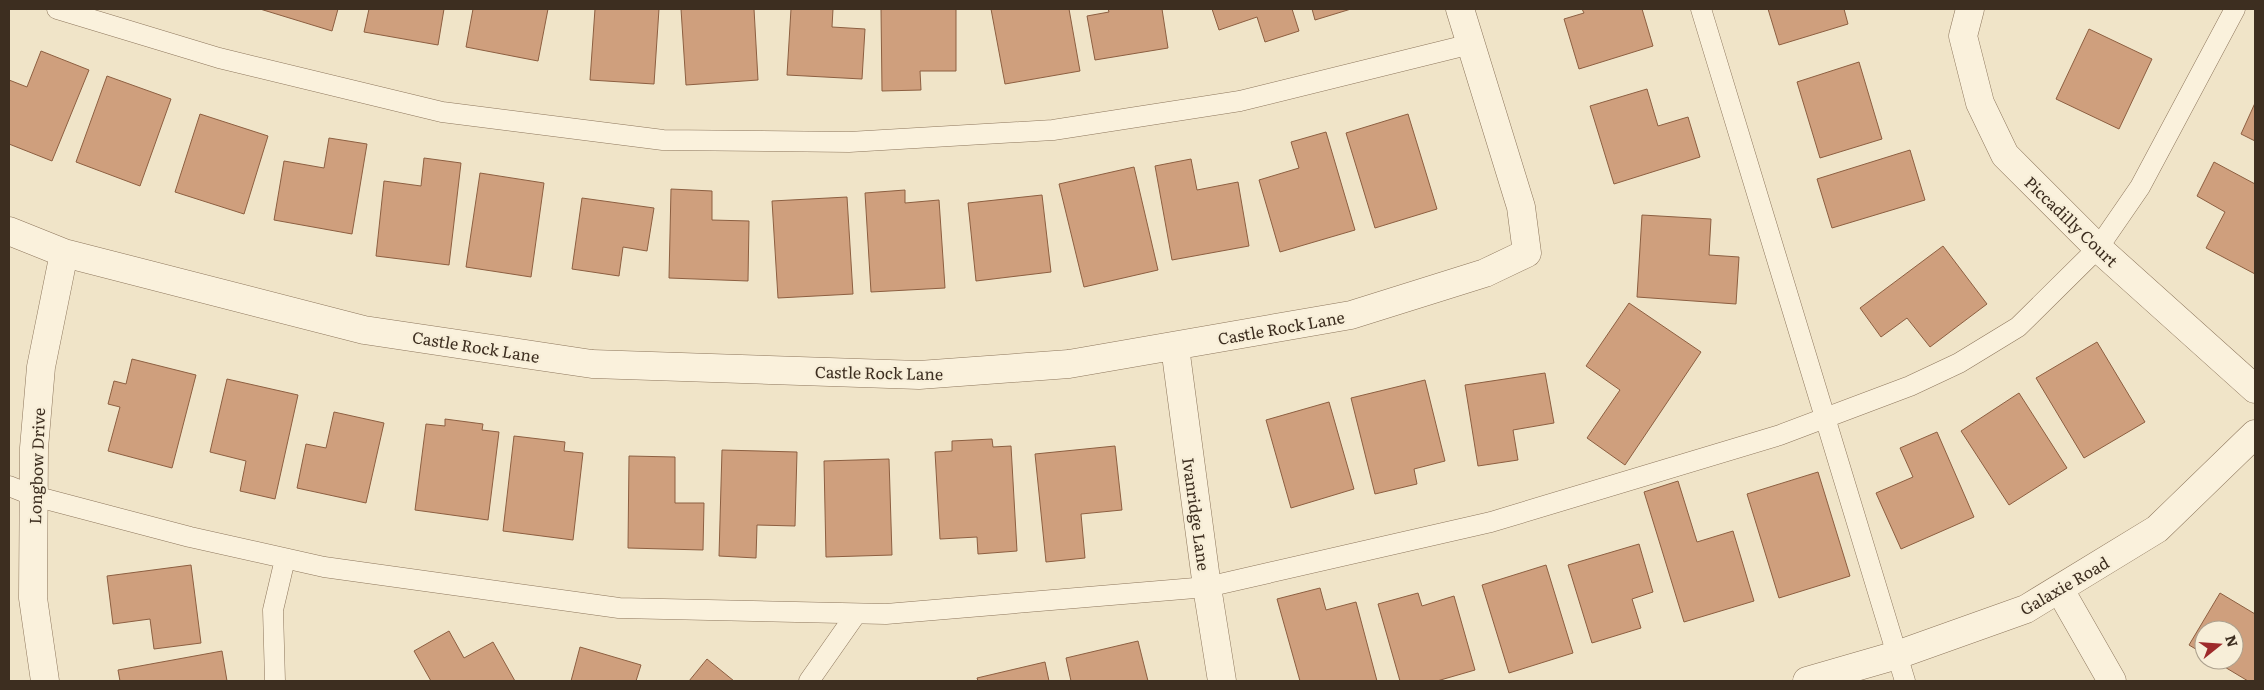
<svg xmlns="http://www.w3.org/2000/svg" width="2264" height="690" viewBox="0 0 2264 690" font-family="Literata,serif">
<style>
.building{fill:#cf9f7d;stroke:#8d5f41}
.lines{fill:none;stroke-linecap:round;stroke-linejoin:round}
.service-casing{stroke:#8d765c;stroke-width:21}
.minor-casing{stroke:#8d765c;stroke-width:29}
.tertiary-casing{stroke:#8d765c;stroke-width:29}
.service{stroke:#faf1dc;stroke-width:20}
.minor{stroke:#faf1dc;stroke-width:28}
.tertiary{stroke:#faf1dc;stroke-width:28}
.labels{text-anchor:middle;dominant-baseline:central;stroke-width:4.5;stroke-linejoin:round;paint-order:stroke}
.street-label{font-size:16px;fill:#3d2e20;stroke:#f7eed8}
</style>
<rect width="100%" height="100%" fill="#f0e4c8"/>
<!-- building -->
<path class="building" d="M260,9H338L332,31Z
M369,9H444L438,45L364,32Z
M473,9H548L538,61L466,47Z
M595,9H659L654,84L590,80Z
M681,9H754L758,80L686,85Z
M791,9H833L832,27L865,29L862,79L787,75Z
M881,9H956V71H920L921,90L882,91Z
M991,9H1069L1080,71L1005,84Z
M1108,9H1162L1168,48L1095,60L1087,16L1109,12Z
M1212,9H1292L1299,31L1265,42L1257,17L1219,30Z
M1312,9H1351L1315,20Z
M1582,9H1642L1653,46L1579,69L1564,19L1584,13Z
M1768,9H1844L1848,24L1779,45Z
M2089,29L2152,59L2119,129L2056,99Z
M41,51L89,70L52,161L9,144V80L27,87Z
M1859,62L1882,139L1820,158L1797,82Z
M107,76L171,99L140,186L76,162Z
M1647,89L1658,126L1688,117L1700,157L1614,184L1590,106Z
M2255,103V141L2241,134Z
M200,114L268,136L244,214L175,192Z
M1408,114L1437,209L1375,228L1346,133Z
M1326,132L1355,230L1280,252L1259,180L1299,168L1291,142Z
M329,138L367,144L352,234L274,220L284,161L324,168Z
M1910,150L1925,200L1832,228L1817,179Z
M424,158L461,163L449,265L376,256L384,181L421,186Z
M1191,159L1197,190L1238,182L1249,246L1172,260L1155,166Z
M2214,162L2255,184V274L2206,248L2225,212L2197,196Z
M1134,167L1158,270L1084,287L1059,184Z
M480,173L544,183L531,277L466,267Z
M671,189L712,191V220L749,221L748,281L669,278Z
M905,190V203L939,200L945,288L871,292L865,193Z
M1042,195L1051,272L976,281L968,203Z
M847,197L853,294L778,298L772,201Z
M582,198L654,208L647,251L623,247L619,276L572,269Z
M1642,215L1711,219L1709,255L1739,257L1736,304L1637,297Z
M1943,246L1987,304L1930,347L1907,318L1881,337L1860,308Z
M1629,303L1701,352L1625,465L1587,438L1620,390L1586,366Z
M2097,342L2145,422L2084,458L2036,378Z
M132,359L196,375L172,468L108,451L120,407L108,404L114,381L126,384Z
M1545,373L1554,423L1513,430L1518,460L1478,466L1465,385Z
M227,379L298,395L275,499L240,491L246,461L210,452Z
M1425,380L1445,461L1414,469L1417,484L1375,494L1351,398Z
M2019,393L2067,468L2009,505L1961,431Z
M1329,402L1354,489L1291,508L1266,420Z
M334,412L384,423L366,503L297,488L306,444L326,448Z
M445,419L483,424L482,430L499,432L488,520L415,510L426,424L445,426Z
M1937,432L1974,517L1901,549L1876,493L1913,477L1900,448Z
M514,436L565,442L564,451L583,453L573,540L503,531Z
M992,439L993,447L1011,446L1017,551L978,554L977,537L940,539L935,452L952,451V441Z
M1115,446L1122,510L1081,514L1085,558L1046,562L1035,454Z
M722,450L797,452L795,526L757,525L756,558L719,556Z
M629,456L675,457V503H704L703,550L628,548Z
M889,459L892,555L826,557L824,461Z
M1818,472L1850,576L1779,598L1747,494Z
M1678,481L1697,542L1733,531L1754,601L1684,622L1644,492Z
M1639,544L1653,592L1632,599L1641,628L1592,643L1568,565Z
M191,565L201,643L154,649L150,619L113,624L107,576Z
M1546,565L1573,653L1509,673L1482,585Z
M1320,588L1326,610L1356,602L1377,681H1300L1277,599Z
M1418,593L1422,606L1454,596L1475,670L1437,681H1400L1378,604Z
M2220,593L2255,614V681H2248L2213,660H2234V630H2204V654L2189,645Z
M449,631L464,658L493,642L515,681H431L414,651Z
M1138,641L1148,681H1071L1066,658Z
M580,647L641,665L636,681H571Z
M222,651L227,681H120L118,670Z
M707,659L734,681H689Z
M1045,662L1049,681H978L977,678Z"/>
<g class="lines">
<defs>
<path id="service" d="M57,9L219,58L442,112L663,140L849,142L1053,130L1240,101L1471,44
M1701,9L1905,681
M9,486L34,496L190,537L324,567L619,608L886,614L1207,587L1491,522L1780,435L1910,386L1959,363L2018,327L2098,248L2140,187L2235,9
M275,681L273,610L285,559
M809,681L856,614"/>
<path id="minor" d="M1970,9L1963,36L1980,103L2005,155L2098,248L2255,389
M9,231L64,253L364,330L592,364L919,375L1069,364L1351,315L1485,273L1527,253L1521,207L1460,9
M1175,347L1207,587L1222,681
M2060,590L2112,681
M45,681L33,598L34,448L41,367L64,253"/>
<path id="tertiary" d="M1807,681L1897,655L2026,609L2157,529L2255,434"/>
</defs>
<!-- service casing -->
<use href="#service" class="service-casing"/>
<!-- minor casing -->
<use href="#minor" class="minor-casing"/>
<!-- tertiary casing -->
<use href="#tertiary" class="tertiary-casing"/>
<!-- service -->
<use href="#service" class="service"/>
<!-- minor -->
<use href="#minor" class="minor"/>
<!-- tertiary -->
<use href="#tertiary" class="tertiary"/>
</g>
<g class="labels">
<!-- street labels -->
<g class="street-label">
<text transform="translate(2072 221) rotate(44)">Piccadilly Court</text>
<text transform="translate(1281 327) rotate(-10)">Castle Rock Lane</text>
<text transform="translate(476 346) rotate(9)">Castle Rock Lane</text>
<text transform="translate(879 372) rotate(1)">Castle Rock Lane</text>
<text transform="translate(36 466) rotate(-88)">Longbow Drive</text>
<text transform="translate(1197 514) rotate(82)">Ivanridge Lane</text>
<text transform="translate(2064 585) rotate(-30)">Galaxie Road</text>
</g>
</g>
<!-- border -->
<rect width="2264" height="690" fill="none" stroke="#3d2e20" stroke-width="20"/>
<!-- north arrow -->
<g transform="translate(2219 645) rotate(73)"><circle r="24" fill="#f7eed8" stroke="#ada18e"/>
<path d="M0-4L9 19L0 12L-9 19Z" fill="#9e2a2b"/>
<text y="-8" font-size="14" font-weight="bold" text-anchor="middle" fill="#3d2e20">N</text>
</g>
</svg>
